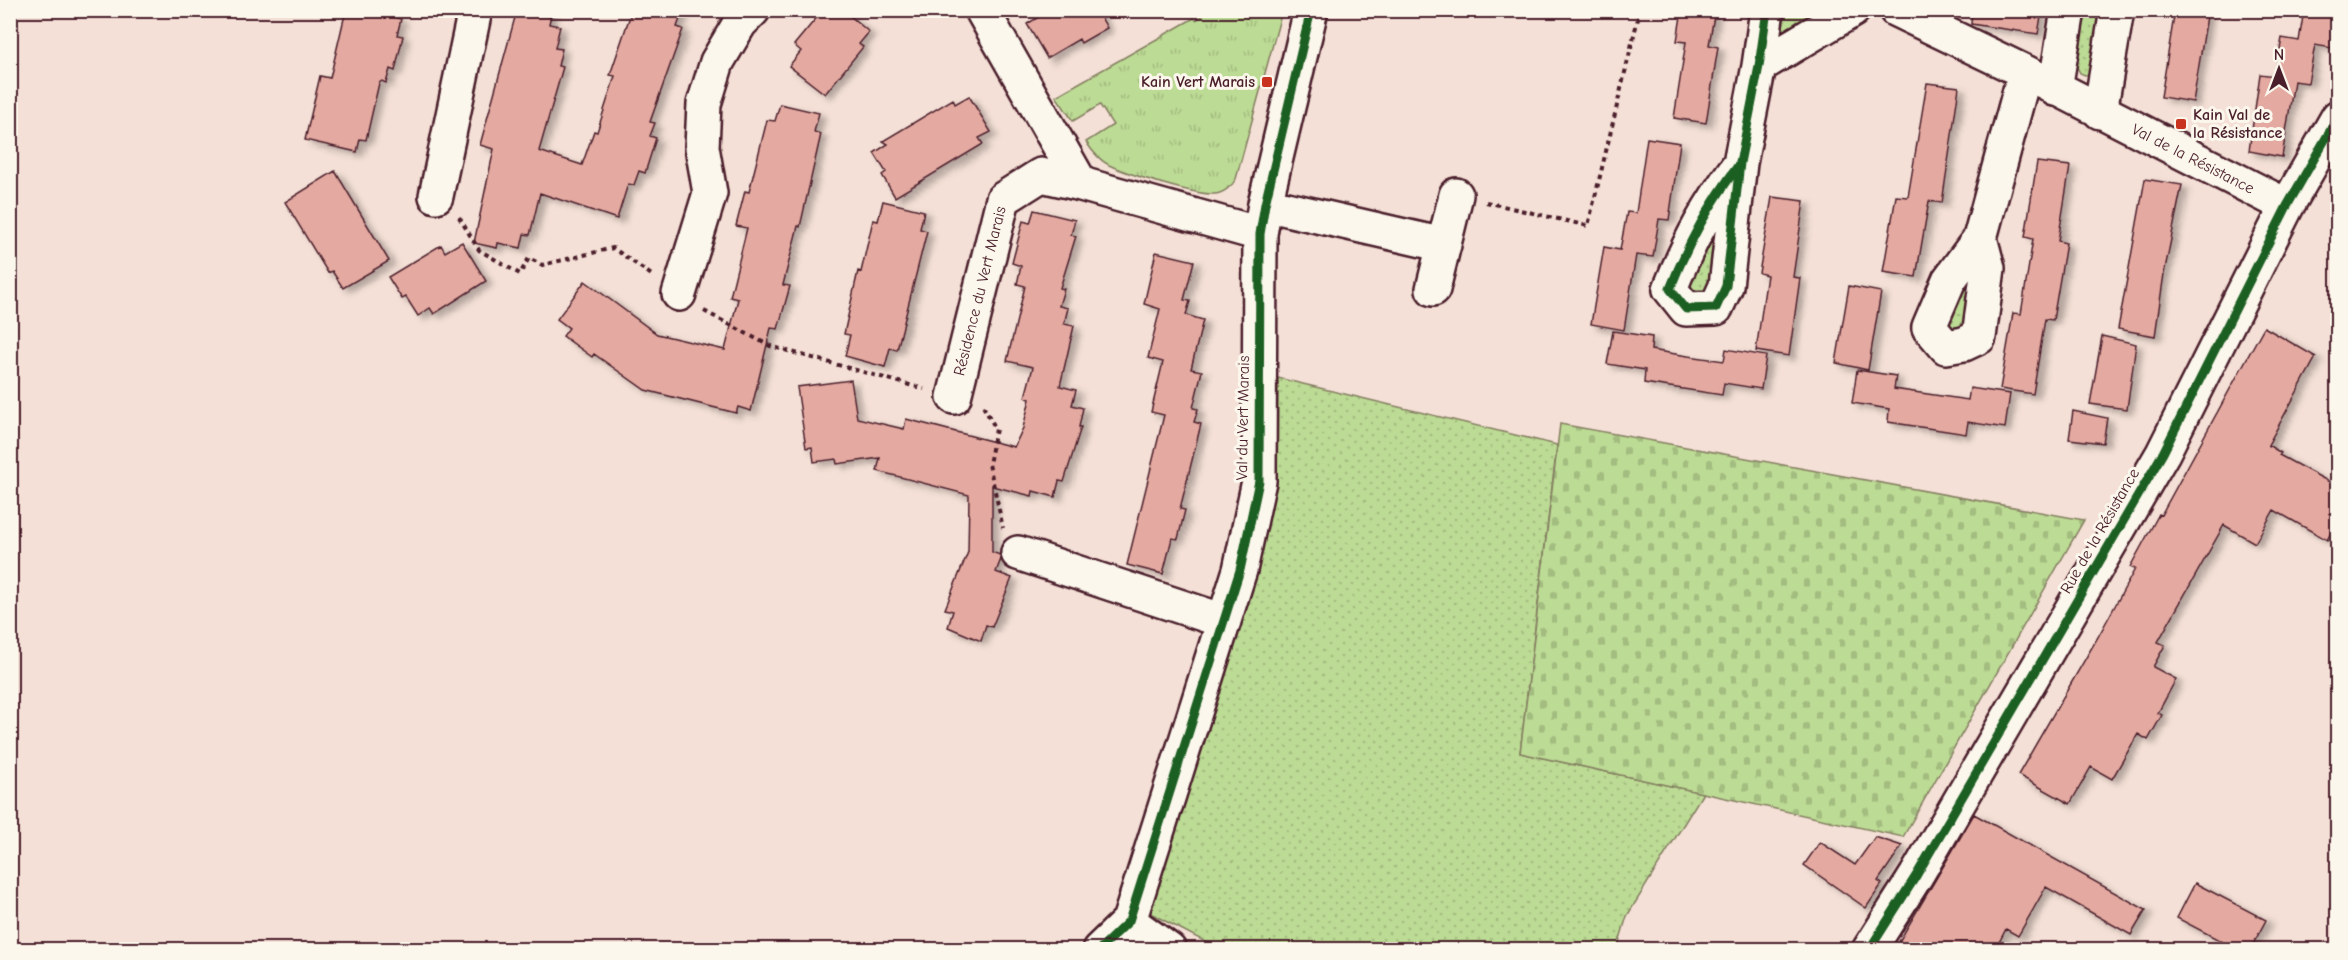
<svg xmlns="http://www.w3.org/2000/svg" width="2348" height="960" viewBox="0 0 2348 960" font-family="'Comic Neue',sans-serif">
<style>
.grass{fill:url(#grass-dots);stroke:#837d60;stroke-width:1.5}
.cemetery{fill:url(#cemetery-stones);stroke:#837d60;stroke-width:1.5}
.park{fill:url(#park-tufts);stroke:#837d60;stroke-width:1.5}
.building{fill:#e4aaa1;stroke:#4a1f2b;stroke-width:1.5;filter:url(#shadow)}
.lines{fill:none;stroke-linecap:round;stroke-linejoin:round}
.minor-casing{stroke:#4a1f2b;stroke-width:38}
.path{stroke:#4a1f2b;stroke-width:4;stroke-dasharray:4.5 4.5;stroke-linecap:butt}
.minor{stroke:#fbf7ec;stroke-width:33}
.cycleway-casing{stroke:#fbf7ec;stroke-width:13}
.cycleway{stroke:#1b5e20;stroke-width:9}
.poi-dot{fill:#c8321e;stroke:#fbf7ec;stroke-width:2}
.labels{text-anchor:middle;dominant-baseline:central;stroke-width:6;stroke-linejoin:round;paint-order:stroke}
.poi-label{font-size:16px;font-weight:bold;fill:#4a1f2b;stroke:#fbf7ec;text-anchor:end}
.street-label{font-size:16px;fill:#4a1f2b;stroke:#fbf7ec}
</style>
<defs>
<pattern id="grass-dots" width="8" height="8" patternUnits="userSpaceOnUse" patternTransform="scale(1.5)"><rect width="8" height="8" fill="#bcdb94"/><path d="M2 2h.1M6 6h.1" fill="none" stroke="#a3bc80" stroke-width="1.8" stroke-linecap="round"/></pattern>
<pattern id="cemetery-stones" width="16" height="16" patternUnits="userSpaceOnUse" patternTransform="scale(1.5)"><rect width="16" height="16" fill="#bcdb94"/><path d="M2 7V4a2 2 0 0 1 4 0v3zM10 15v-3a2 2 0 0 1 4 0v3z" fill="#a3bc80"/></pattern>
<pattern id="park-tufts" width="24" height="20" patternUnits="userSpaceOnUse" patternTransform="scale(1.5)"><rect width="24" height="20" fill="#bcdb94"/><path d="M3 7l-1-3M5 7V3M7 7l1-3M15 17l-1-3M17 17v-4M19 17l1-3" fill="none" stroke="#a3bc80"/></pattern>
<filter id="shadow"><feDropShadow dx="6" dy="4" stdDeviation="3" flood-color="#0004"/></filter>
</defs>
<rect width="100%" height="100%" fill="#f4e0d6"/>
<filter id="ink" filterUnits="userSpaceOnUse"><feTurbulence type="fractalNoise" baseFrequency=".0167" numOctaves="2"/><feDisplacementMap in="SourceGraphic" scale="12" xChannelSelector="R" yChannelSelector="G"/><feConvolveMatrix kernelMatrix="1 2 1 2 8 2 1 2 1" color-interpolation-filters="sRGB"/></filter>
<g filter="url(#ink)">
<!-- grass -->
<path class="grass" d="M1775,11H1823L1784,31L1780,29Z
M2084,11H2109L2094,74L2085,75L2080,73L2076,65Z
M1717,215L1712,288L1704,296L1687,292L1686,275Z
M1972,262L1965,327L1955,335L1943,319Z
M1278,378L1557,445L1520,753L1703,793L1627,916L1617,949H1219L1148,912L1149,904L1277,486Z"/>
<!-- cemetery -->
<path class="cemetery" d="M1560,424L2084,520L1903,837L1520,753Z"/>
<!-- park -->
<path class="park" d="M1211,10L1282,11L1236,179C1232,186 1223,194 1214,194C1194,195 1128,174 1109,165C1099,160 1092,151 1086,142L1113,125L1100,105L1073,121L1056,96L1194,18L1196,20Z"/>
<!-- building -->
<path class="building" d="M346,10H390L389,16L401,19L397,35L403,36L395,71L390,69L386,83L382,81L379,83L366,140L360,139L357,152L305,140L320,76L330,78Z
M517,10H552L549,24L560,26L555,48L562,49L558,66L563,67L539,151L582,165L594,131L597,132L615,76L610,75L632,10H683L677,27L683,29L650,122L655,123L650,136L656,138L645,173L639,171L634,185L628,184L617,219L540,193L530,235L524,234L521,248L498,243L497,248L474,243L494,149L480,145Z
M823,10H843L869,32L859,44L863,47L825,94L789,66L801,51L794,45Z
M1050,10H1097L1107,28L1081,43L1079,39L1047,58L1027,24Z
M1682,10H1715L1709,45L1718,47L1706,123L1674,118L1686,42L1677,41Z
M1972,10H2042L2038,34L1971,24Z
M2175,10H2208L2193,102L2161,97Z
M2304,10H2337L2332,48L2315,45L2308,83L2294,81L2282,157L2249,151L2260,74L2275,76L2282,38L2299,41Z
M1927,83L1959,87L1942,203L1929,201L1916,277L1883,272L1896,196L1908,197Z
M969,96L991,132L979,138L983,144L895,197L882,175L886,172L874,153L888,144L883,141L953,99L955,104Z
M780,104L819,113L814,132L821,134L800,227L798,226L783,285L790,286L778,329L771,328L751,411L738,407L736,413L645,390L594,354L592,357L563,336L569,328L557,319L585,281L657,334L725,350L738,299L730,297L747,228L736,226L745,191L749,192L767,120L775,121Z
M1647,138L1680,143L1669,220L1659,219L1653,257L1636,255L1624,330L1591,324L1604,247L1620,250L1627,212L1636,213Z
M2037,162L2070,166L2058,241L2066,243L2053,320L2045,319L2033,394L2000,389L2013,313L2021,314L2033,239L2025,237Z
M335,171L389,261L343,288L332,271L328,273L285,202Z
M2145,179L2182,185L2164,274L2155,336L2118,329Z
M1772,197L1804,201L1793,277L1800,278L1789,356L1756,351L1767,275L1759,273Z
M883,201L924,211L920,229L927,231L897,350L890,348L885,367L845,356L850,335L844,334L858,271L861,272L873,220L878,221Z
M1034,210L1075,220L1071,235L1076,236L1060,288L1064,289L1059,306L1068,308L1064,324L1074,326L1060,386L1076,390L1072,405L1083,408L1079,427H1081L1064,482L1059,481L1055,497L1033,491L1032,496L992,486V552L1000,555L1001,559L996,572L1012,578L992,627L986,625L981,641L948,627L953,611L945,609L968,552L969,495L877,471L880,458L837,464L836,459L814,462L812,447L806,448L797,387L851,380L857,418L904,429L906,419L1014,447L1023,428L1030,399L1025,397L1033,367L1007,361L1025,286L1017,284L1021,266L1012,263L1023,221L1030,223Z
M462,242L486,281L434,314L430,308L418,316L406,297L402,299L388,277L441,245L445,252Z
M1156,252L1194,261L1184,300L1190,301L1186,315L1203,320L1191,369L1202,371L1193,408L1198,409L1194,422L1201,424L1180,509L1185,510L1178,539L1172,538L1163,574L1127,565L1164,415L1151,412L1163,362L1148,358L1160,309L1144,304Z
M1849,286L1881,292L1868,370L1836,363Z
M2264,327L2316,357L2268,445L2281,453L2279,455L2337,486V522L2327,540L2274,510L2255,543L2224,525L2158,642L2165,645L2153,667L2176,679L2158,713L2162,715L2148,740L2138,734L2112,779L2091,767L2070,804L2018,775L2098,637L2135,569L2130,567L2159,514L2161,515Z
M1613,331L1652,337L1651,350L1688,356L1724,361L1726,349L1766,356L1761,389L1724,383L1722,395L1644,383L1645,370L1607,364Z
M2102,336L2136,344L2127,409L2090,404Z
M1857,370L1896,376L1894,389L1968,400L1970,388L2010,394L2005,428L1968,422L1966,434L1888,422L1889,409L1852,403Z
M2073,411L2107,418L2103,443L2069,439Z
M1974,814L2146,910L2131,935L2046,887L2018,936L2006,929L1995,950H1894Z
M1875,837L1902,846L1878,881L1882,884L1866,908L1804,865L1820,842L1855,865Z
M2195,883L2266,920L2250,950H2221L2225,943L2177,918Z"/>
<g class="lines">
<defs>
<path id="minor" d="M982,10L1081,184L1260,234
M1896,10L2025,72L2287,206
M1759,66L1853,10
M2055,89L2068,10
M2100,112L2117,10
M1740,163C1709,205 1689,241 1670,289L1686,309L1716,308L1726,286L1740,163L1759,66L1767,10
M436,196L475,10
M1265,204L1444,245
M1980,238L1988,268L1979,337L1964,344L1946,347L1929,327L1949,280L1980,238L2025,72
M1433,289L1456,195
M679,294L710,193L702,147L704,104L717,62L740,23L753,10
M954,397L1003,199L1041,175L1081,184
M1018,553L1224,621
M1129,921L1169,950
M1099,950L1129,921L1240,570L1259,481L1260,234L1265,204L1311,10
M1869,950L1916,876L2163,453L2287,206L2338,117"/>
</defs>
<!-- minor casing -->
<use href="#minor" class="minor-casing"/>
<!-- path -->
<path class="path" d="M1486,202L1588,226L1640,10
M459,217L479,250L520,274L529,258L542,265L613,248L653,276
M704,311L770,346L924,389
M983,406L996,429L989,464L1003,528"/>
<!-- minor -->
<use href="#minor" class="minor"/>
<defs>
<path id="cycleway" d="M1740,163C1709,205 1689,241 1670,289L1686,309L1716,308L1726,286L1740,163L1759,66L1767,10
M1099,950L1129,921L1240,570L1259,481L1260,234L1265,204L1311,10
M1869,950L1916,876L2163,453L2287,206L2338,117"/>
</defs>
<!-- cycleway casing -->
<use href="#cycleway" class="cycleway-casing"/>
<!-- cycleway -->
<use href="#cycleway" class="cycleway"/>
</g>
</g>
<!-- markers -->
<g class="poi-dot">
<rect x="1261" y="76" width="12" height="12" rx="3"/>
<rect x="2175" y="118" width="12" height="12" rx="3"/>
</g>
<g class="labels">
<!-- poi labels -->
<g class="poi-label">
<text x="1255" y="82">Kain Vert Marais</text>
<text x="2193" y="115" text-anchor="start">Kain Val de<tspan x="2193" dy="18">la Résistance</tspan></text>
</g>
<!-- street labels -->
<g class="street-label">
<text transform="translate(2193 159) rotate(27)">Val de la Résistance</text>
<text transform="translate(980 291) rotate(-76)">Résidence du Vert Marais</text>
<text transform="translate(1243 418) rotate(-89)">Val du Vert Marais</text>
<text transform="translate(2100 531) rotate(-60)">Rue de la Résistance</text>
</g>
</g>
<!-- margin -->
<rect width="2348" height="960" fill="none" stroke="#fbf7ec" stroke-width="36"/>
<rect x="18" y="18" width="2312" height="924" fill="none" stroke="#4a1f2b" stroke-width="2" filter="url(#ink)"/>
<!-- north arrow -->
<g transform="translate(2279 69)" stroke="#fbf7ec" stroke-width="4.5" paint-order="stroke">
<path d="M0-4.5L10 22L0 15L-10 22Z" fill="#4a1f2b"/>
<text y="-9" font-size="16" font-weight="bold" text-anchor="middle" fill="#4a1f2b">N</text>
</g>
</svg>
